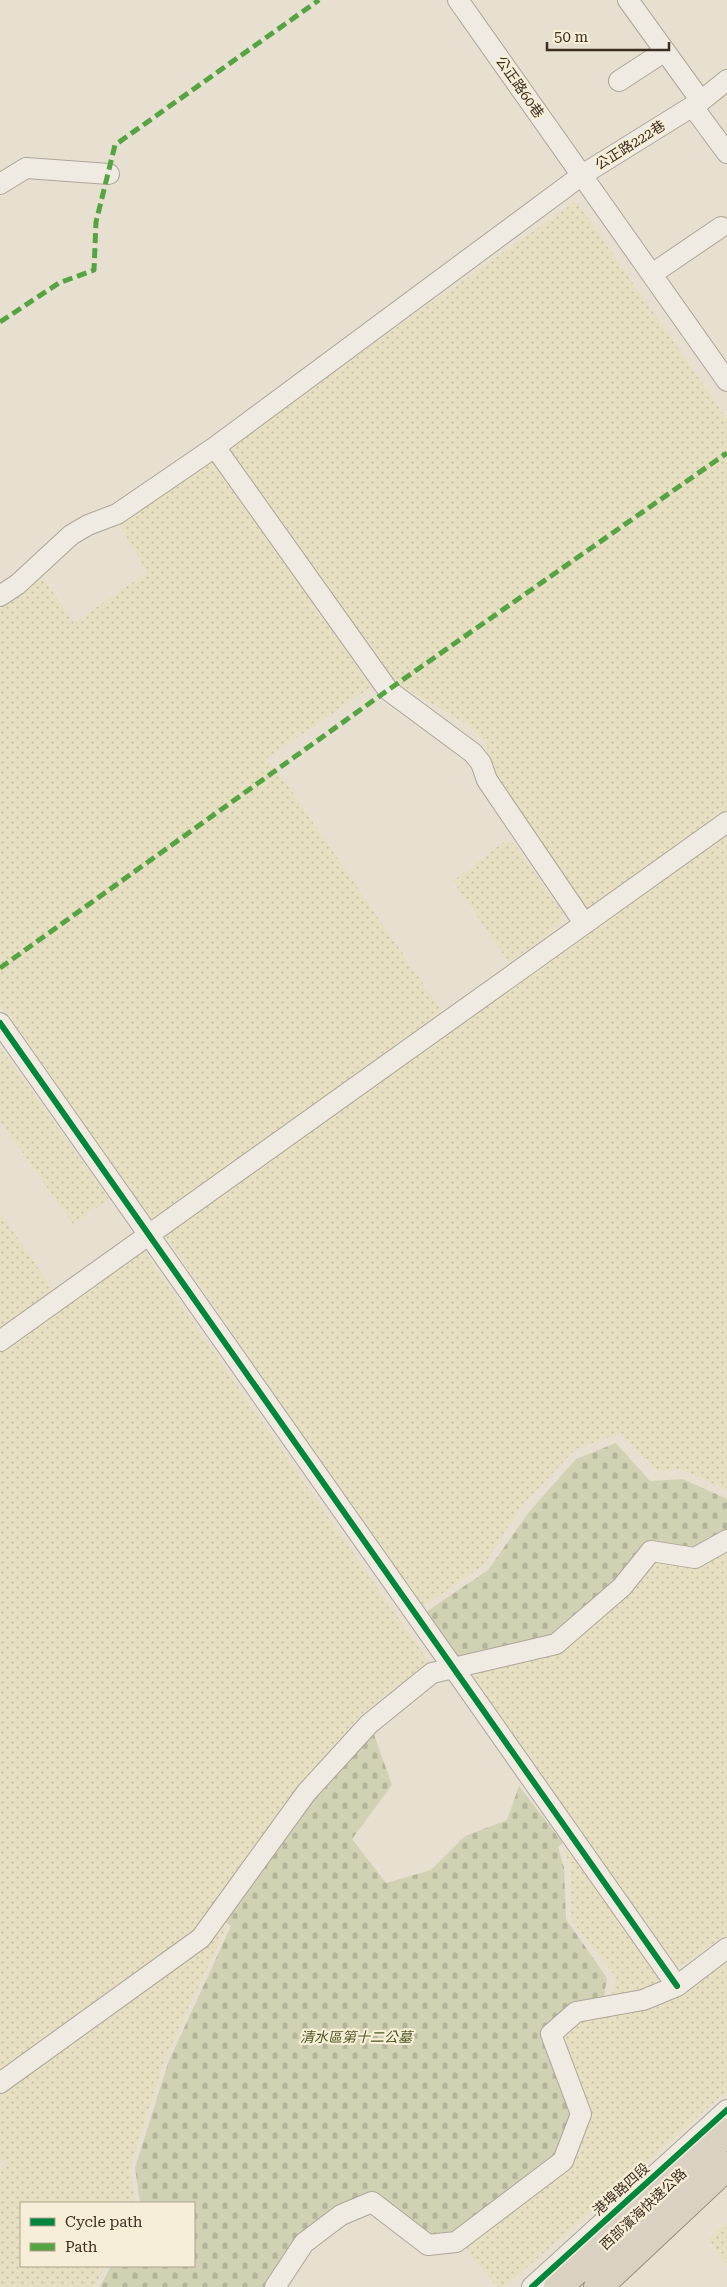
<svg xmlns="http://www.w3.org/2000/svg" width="727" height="2287" viewBox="0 0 727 2287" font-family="'Roboto Serif','Noto Sans TC',serif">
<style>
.farmland{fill:url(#farmland-dots)}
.cemetery{fill:url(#cemetery-stones)}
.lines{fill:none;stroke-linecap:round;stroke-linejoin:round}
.minor-casing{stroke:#ada599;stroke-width:22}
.highway-casing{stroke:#928b80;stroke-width:30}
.minor{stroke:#efebe3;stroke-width:20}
.highway{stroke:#dad1c2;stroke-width:28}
.quiet{stroke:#54a441;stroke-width:5;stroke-dasharray:10 5;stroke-linecap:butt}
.cycleway-casing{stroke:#f7eed8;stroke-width:9}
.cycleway{stroke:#00873e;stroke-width:6}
.labels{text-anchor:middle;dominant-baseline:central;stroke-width:4.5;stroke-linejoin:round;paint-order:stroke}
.street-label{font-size:14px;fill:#3d2e20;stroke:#f7eed8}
.park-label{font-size:14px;font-style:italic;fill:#4d5a26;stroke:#f7eed8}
</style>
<defs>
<pattern id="farmland-dots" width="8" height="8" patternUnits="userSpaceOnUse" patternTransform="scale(1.25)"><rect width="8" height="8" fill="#e6dfc2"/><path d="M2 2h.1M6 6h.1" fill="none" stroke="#c6c0a6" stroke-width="1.8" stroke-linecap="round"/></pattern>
<pattern id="cemetery-stones" width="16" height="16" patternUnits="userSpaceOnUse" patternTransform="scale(1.25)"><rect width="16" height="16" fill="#d1d1b3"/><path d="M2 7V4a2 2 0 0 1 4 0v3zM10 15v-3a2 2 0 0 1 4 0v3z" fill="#b4b49a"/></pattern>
</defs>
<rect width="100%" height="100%" fill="#e7e0d1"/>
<!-- farmland -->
<path class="farmland" d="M576,201L727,419V813L582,913L491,781L487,743L465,723L388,678L227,447Z
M212,459L371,687L266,759L284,780L442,1011L151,1224L0,1006V608L43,578L74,623L147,572L119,524Z
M727,833V1490L681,1469L657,1471L620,1433L576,1449L522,1505L484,1565L421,1608L165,1235Z
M505,841L515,844L564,915L559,926L509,963L453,881Z
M0,1047L109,1199L73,1224L0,1121Z
M0,1213L62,1302L141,1247L429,1662L359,1716L299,1787L194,1935L0,2073Z
M727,1548V1934L675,1969L464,1669L564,1649L654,1560Z
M567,1848L662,1982L643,1991L612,1997L615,1976L571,1920V1867L564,1851Z
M221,1925L226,1928L164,2061L130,2168L135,2203H21V2266H105L94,2287H0V2171L6,2165L0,2157V2096L209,1942Z
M727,1959V2091L505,2287H497L464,2247L576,2158L590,2117L560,2035L576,2022Z
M727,2222V2267L708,2238Z"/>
<!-- cemetery -->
<path class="cemetery" d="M616,1443L650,1481L683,1479L727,1499V1530L689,1550L647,1542L618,1582L568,1624L545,1638L453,1659L423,1614L488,1570L529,1512L576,1459Z
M372,1729L392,1785L352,1839L386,1883L431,1870L465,1836L507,1820L519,1786L563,1843L558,1847L564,1868L566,1919L607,1978L604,1996L571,2005L541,2030L572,2115L555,2157L450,2237H431L371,2193L266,2287H100L111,2266H194V2203H140L135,2168L168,2063L231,1926L223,1921L309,1797Z"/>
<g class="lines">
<defs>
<path id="minor" d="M458,0L727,381
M628,0L701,101
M619,81L665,51
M693,107L727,153
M0,184L26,168L109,174
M652,274L721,227
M215,447L388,690L473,753L481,763L487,780L584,923
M0,596L18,584L71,535L88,525L117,514L215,447L582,175L701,101L727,80
M0,1023L677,1986
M0,1341L727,822
M0,2083L201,1938L306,1793L369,1724L432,1673L556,1644L622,1587L651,1551L695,1558L727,1540
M275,2287L304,2243L341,2215L372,2202L428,2245L456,2242L563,2161L581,2114L551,2034L576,2012L643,2000L677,1986L727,1948
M532,2287L727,2110"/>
<path id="highway" d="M558,2287L727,2132
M598,2287L727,2166"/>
</defs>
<!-- minor casing -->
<use href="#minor" class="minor-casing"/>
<!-- highway casing -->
<use href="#highway" class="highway-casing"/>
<!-- minor -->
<use href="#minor" class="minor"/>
<!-- highway -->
<use href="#highway" class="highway"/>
<!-- quiet -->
<path class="quiet" d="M0,322L59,283L94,270L96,222L115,145L319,0
M0,968L388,690L727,453"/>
<defs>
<path id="cycleway" d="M0,1023L677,1986
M532,2287L727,2110"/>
</defs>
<!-- cycleway casing -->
<use href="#cycleway" class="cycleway-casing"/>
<!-- cycleway -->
<use href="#cycleway" class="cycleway"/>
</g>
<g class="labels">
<!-- street labels -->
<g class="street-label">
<text transform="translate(520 87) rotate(55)">公正路60巷</text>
<text transform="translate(630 145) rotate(-32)">公正路222巷</text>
<text transform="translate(621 2189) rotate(-42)">港埠路四段</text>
<text transform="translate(643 2209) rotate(-43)">西部濱海快速公路</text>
</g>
<!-- park labels -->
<g class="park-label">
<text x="356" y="2037">清水區第十二公墓</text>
</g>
</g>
<!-- legend -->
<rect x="20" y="2202" width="175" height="65" fill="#f7eed8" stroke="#ada18e"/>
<rect x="30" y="2218" width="25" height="8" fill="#00873e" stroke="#ada18e"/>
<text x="65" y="2227" font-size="15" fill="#3d2e20">Cycle path</text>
<rect x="30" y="2243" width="25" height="8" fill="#54a441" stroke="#ada18e"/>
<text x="65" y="2252" font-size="15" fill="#3d2e20">Path</text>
<!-- scale -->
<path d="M547 42v8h122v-8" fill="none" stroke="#3d2e20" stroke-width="2.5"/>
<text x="554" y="42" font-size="15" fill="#3d2e20" stroke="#f7eed8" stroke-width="4" paint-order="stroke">50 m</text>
</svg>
